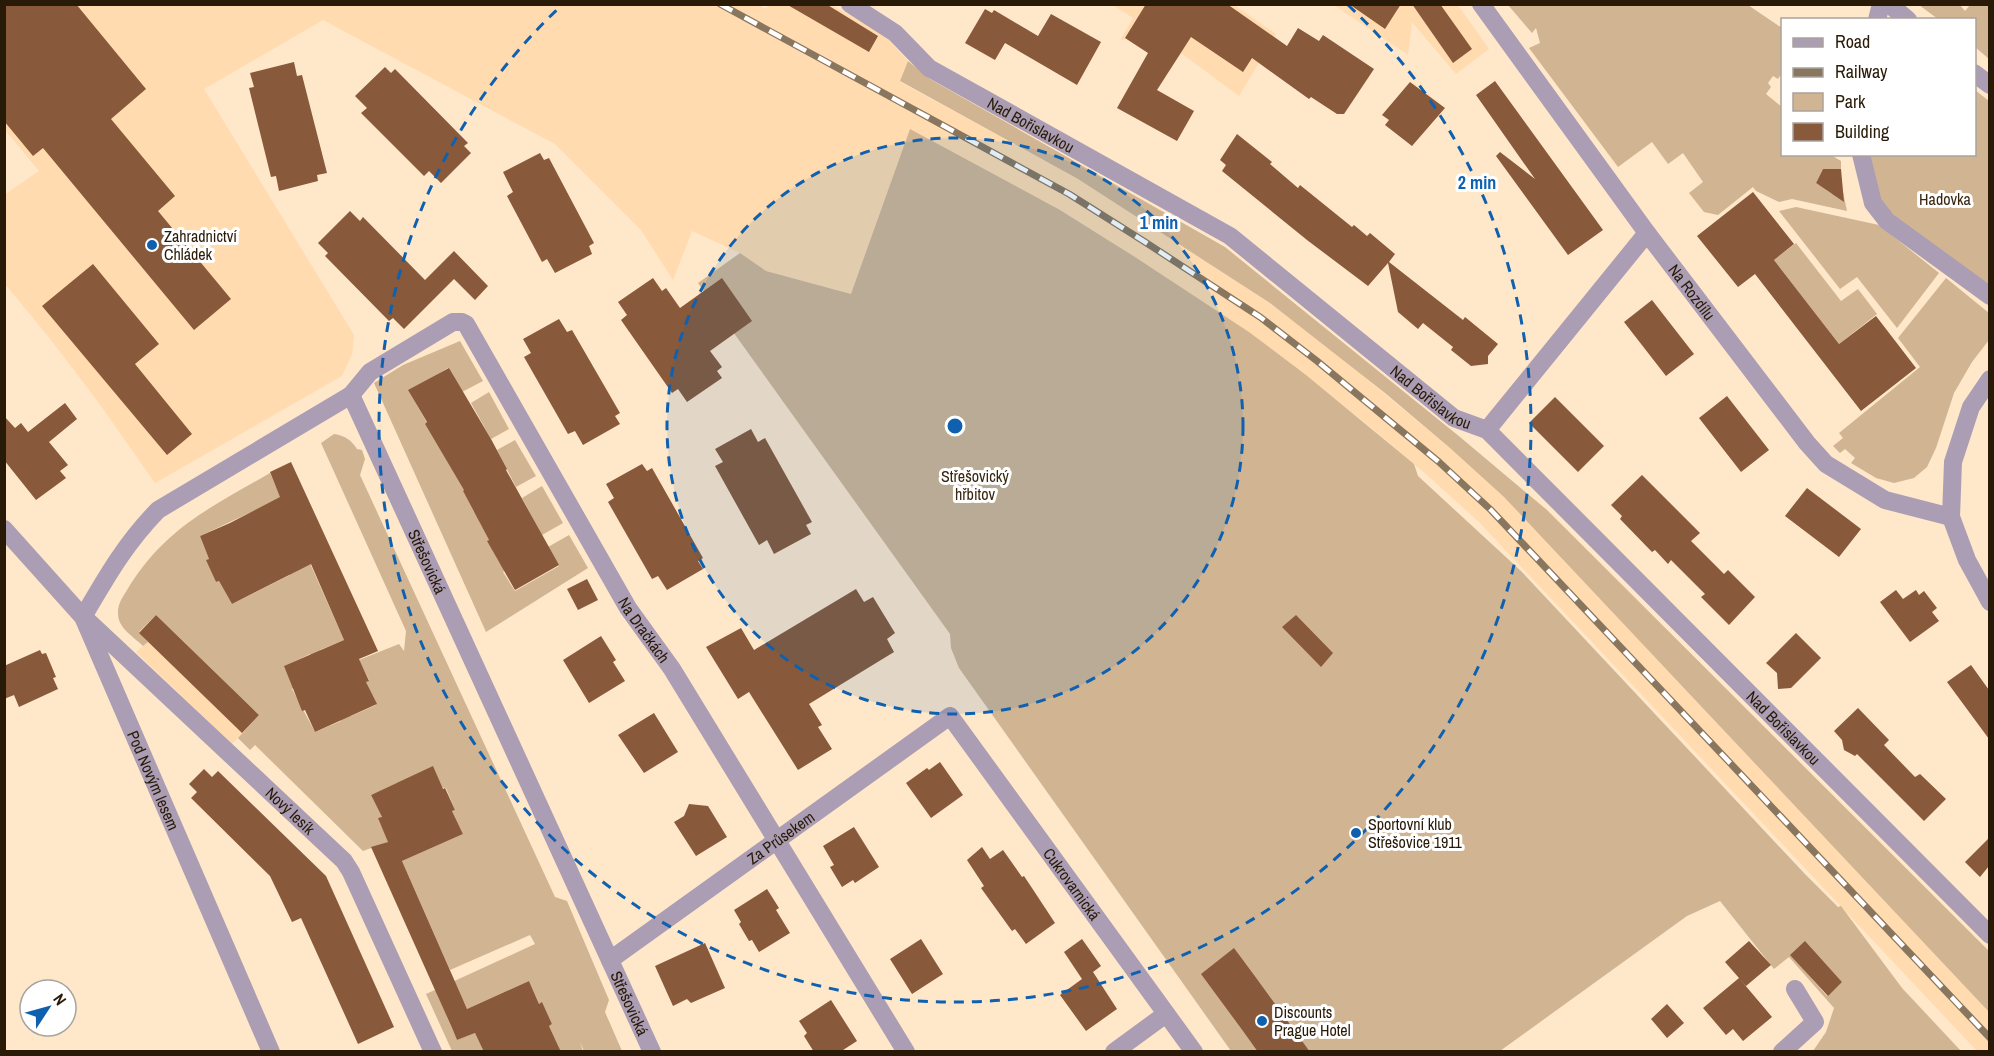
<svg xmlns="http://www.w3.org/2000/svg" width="1994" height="1056" viewBox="0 0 1994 1056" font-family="'Archivo Narrow',sans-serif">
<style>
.built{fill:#ffdbaf}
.green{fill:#d1b593;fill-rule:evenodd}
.building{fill:#88593a}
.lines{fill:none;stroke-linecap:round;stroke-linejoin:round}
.street{stroke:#ab9db3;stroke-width:18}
.rail-casing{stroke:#89765f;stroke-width:7}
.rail{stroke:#fff;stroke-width:4.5;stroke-dasharray:14;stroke-linecap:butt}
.ring{fill:none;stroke:#0f61b0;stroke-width:3;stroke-dasharray:10 8}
.poi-dot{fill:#0f61b0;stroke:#fff;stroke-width:2}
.labels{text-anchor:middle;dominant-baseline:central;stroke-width:6;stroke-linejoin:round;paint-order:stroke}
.street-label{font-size:16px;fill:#291a07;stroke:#fff}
.park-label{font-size:16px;fill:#38260f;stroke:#fff}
.poi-label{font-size:16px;fill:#291a07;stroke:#fff;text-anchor:start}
.centre{fill:#0f61b0;stroke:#fff;stroke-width:3}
.ring-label{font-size:18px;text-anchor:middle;font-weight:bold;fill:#0f61b0;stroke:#fff;stroke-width:6;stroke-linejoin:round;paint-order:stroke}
</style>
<rect width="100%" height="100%" fill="#ffe7ca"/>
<!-- built -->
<path class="built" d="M757,4L766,9L769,5H832L882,33L908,61L900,82L1078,179L1270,303L1328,347L1450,448L1504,497L1989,1012V1051H1977L1479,522L1427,475L1363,421L1249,332L1135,257L1060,210L851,294L766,271L740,253L692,231L673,280L641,230L555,144L323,20L204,89L354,335L352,354L342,376L155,483L96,399L47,335L5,284L4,195L39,171L5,130V5Z
M1113,5H1234L1276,34L1239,96L1181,53L1171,68L1126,38L1123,41L1121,39L1133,18Z
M1334,5H1458L1489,49L1456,74L1412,22L1408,55Z
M156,615L259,715L232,744L136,652L148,642L139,633Z"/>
<!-- green -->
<path class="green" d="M1508,5H1748L1782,28V73L1778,79L1773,76L1768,83L1771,87L1766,94L1782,107V154L1831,155L1841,161V169H1823L1816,183L1832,194L1843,192L1847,211L1792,199L1779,202L1756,191L1753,187L1718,215L1704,212L1689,193L1703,182L1683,153L1668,164L1652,142L1618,167L1529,48L1540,43L1536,28L1532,33Z
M1919,5H1960L1965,11L1970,5H1989V59L1975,47L1974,20L1938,19Z
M908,61L930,79L1225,247L1460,437L1547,510L1989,951V1012L1504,497L1450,448L1385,393L1270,303L1078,179L900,81Z
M1975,90L1989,101V288L1900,221L1882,204L1867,155L1974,154Z
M910,129L1060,210L1135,257L1249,332L1306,375L1414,464L1418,476L1521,571L1804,873L1838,907L1841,906L1902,988L1961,1051H1813L1826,1032L1834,1008L1789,957L1774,969L1720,901L1687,916L1500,1051H1231L959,668L951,648L950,634L698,283L740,253L766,271L851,294ZM1805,942L1842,982L1827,996L1791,955Z
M1796,207L1879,225L1939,273L1897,328L1857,277L1840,289L1779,211Z
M1796,243L1841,301L1858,289L1877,314L1839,344L1774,260Z
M1946,278L1989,313V340L1972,362L1954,393L1936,448L1927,467L1914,478L1894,483L1876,478L1851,463L1855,458L1845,449L1840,453L1833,446L1843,438L1839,433L1920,367L1898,338Z
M460,341L483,381L462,392L448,368L409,391L427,423L425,424L465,490L463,491L474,512L483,518L479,521L489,540L488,542L499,562L508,568L503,572L515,591L559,566L548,547L569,535L588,568L486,632L374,383L403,365Z
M489,392L509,429L491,439L471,403Z
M334,434C346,436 351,440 357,449L362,450L365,459L360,475L555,897L567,901L609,1000L605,1012L622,1051H584L580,1042L583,1051H552L559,1048L549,1026L552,1024L542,1003L539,1004L529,981L467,1009L456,986L437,994L457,1040L475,1033L484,1051H452L426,994L535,944L530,935L450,970L402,861L463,834L452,811L455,810L446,788L397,783L371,795L382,817L388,842L363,851L255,745L250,750L238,738L259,715L156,615L139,632L148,642L143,646C134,637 118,628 118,614C117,603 125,594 130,585C167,527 213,506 270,473L344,640L320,650L322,654L312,658L310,654L285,666L294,687L292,689L315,732L341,721L339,717L349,712L351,716L376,705L366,682L369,680L359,660L399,644L404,651L406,631L321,443ZM260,508L290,575L232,604L219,581L216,582L207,560L209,559L200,536Z
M515,440L536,476L516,487L497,450Z
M542,486L563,523L542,535L522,498Z"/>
<!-- building -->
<path class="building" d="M4,4H76L146,89L111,119L175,196L158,211L231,299L194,330L43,148L33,156L4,121Z
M786,4H826L878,36L869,52Z
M1146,4H1227L1287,46L1298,28L1319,41L1323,35L1374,69L1344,114H1337L1311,97L1309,99L1252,58L1243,72L1191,37L1157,90L1194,111L1177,141L1117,108L1148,53L1125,38Z
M1349,4H1401L1385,29Z
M1412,4H1440L1472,49L1453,63Z
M985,9L992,13L994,10L1038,36L1051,14L1101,42L1077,85L1005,43L995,60L965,43Z
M294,62L297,76L302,75L327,173L317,175L318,181L279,191L276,176L271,177L249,88L254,87L250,73Z
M385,67L391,73L395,69L468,143L464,146L471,153L441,183L429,171L424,176L361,113L367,108L355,96Z
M1495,81L1603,230L1568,255L1496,156L1500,152L1535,179L1476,95Z
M1410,82L1445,108L1412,146L1385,125L1389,120L1382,115Z
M1237,134L1272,162L1270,164L1298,188L1300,185L1352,227L1354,225L1367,236L1370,233L1395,254L1389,262L1463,320L1465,317L1498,344L1488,356V364L1471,366L1451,350L1453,347L1423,323L1418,329L1398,312L1388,263L1368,286L1307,240L1222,171L1226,165L1220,160Z
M540,153L544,160L549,158L594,243L589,246L592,254L555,273L547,259L542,262L507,196L513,192L503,172Z
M1823,169H1841L1844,202L1816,183Z
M1753,192L1794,244L1774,260L1839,344L1876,316L1916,368L1861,411L1755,274L1738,287L1697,236Z
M350,211L360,221L363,217L425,280L454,251L488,286L475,300L454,279L404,329L393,318L389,321L325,256L328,253L318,243Z
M93,264L159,344L135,364L192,434L167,455L42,306Z
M653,278L662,291L666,288L680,308L722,278L752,321L710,351L722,367L717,371L722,378L687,402L678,389L672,393L621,320L627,315L618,302Z
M1652,300L1694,354L1666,376L1624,322Z
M559,319L567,332L572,330L620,413L615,416L620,424L583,445L575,431L568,434L524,357L531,353L523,339Z
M449,368L491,439L507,469L506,470L559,565L515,590L487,541L489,540L463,491L464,490L425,424L427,422L408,390Z
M1727,396L1769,450L1741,472L1699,418Z
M1555,397L1604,446L1578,472L1529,423Z
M65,403L77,419L49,442L68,465L60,471L66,478L36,500L4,460V416L15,428L21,423L28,432Z
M751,429L758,442L765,438L812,522L806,525L811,534L774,554L767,540L759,545L715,466L723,462L715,449Z
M291,462L378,651L359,659L369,681L366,682L377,704L315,732L305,710L302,711L284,666L344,640L311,564L232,604L219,581L216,582L206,560L209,559L200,536L230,523L280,497L270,472Z
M642,464L647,471L652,468L703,558L698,561L703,569L667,590L658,576L652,579L608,502L614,498L606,484Z
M1642,475L1700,533L1691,541L1724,574L1728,570L1755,597L1729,625L1701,597L1705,594L1671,560L1668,564L1655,550L1652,552L1620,519L1622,516L1611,505Z
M1807,488L1861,529L1839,557L1785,516Z
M587,579L598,600L578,610L567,589Z
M856,589L864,602L873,597L895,633L887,639L894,652L809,704L822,725L818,727L832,749L798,770L749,692L738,699L706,647L741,628L754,650Z
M1896,590L1903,599L1916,590L1919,595L1924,591L1937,608L1932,612L1939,621L1910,642L1880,602Z
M156,615L259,715L242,733L139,633Z
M1296,615L1333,653L1321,667L1282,627Z
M1796,633L1821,658L1791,688L1778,689L1777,673L1766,663Z
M601,636L616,660L613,662L625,681L589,703L563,660Z
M40,650L42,654L46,653L56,677L53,678L58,689L19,707L14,695L4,699V666Z
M1971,665L1989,690V739L1947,682Z
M1858,708L1889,740L1884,745L1915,777L1920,774L1946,799L1924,821L1857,754L1855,756L1844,750L1842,740L1834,731Z
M654,713L678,752L644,773L618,735Z
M940,762L963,795L931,818L906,783L927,768L929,770Z
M433,766L443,789L445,788L455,810L452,811L463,834L402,861L467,1009L529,981L539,1004L542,1002L552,1024L549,1026L561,1052H484L475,1033L457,1040L452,1028L371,847L388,842L378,818L382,817L371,795Z
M204,769L212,777L218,771L326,876L394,1027L358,1044L301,918L292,922L270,876L191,798L197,792L189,784Z
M689,804L708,806L727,837L696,856L674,822L684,816Z
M854,827L879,867L855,883L853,880L842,887L830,867L834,865L823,846Z
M1989,838V866L1980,877L1965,862Z
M982,847L990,859L1003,850L1022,877L1024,876L1030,885L1055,923L1026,944L1015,929L1012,931L981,888L984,886L967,860Z
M767,889L779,908L776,910L790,933L759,952L752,940L749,941L739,924L741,922L734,910Z
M921,939L943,974L912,994L890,959Z
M1082,939L1101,966L1093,972L1117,1009L1086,1031L1060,995L1082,979L1064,952Z
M1749,941L1771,965L1746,986L1725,962Z
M1805,941L1842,982L1828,996L1790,955Z
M705,943L725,988L691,1003L687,999L673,1006L655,966Z
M1234,948L1254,975L1310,1052H1258L1243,1031L1201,974Z
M1739,978L1772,1017L1743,1041L1733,1029L1726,1035L1703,1008Z
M831,1000L857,1041L840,1052H814L804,1036L807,1033L799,1021Z
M1667,1004L1684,1023L1667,1038L1651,1019Z"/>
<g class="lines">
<!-- street -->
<g class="street">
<path id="s1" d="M850,4L895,33L929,68L1230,236L1454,418L1487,430L1990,935"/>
<path id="s2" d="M1481,4L1647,233L1807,443L1826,464L1885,500L1951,517"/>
<path d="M1889,4L1908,20"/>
<path d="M1877,20L1881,4"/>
<path d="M1974,73L1990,85"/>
<path d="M1861,154L1873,203L1887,221L1990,296"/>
<path d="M1990,379L1971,407L1953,462L1951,517L1967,560L1990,602"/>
<path id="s3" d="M351,395L652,1052"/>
<path d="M1487,430L1647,233"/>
<path id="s4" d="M4,529L83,617L271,1052"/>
<path id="s5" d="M83,617C107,576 125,544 158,510L351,395L370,372L453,322H462L466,324L628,608L672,669L906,1052"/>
<path id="s6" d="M89,622L344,861L351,872L433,1052"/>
<path id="s7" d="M610,960L950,716L1194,1052"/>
<path d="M1114,1052L1166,1014"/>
<path d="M1782,1052L1815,1022L1795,989"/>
</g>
<defs>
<path id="rail" d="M720,4L1069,194L1145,242L1260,317L1317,361L1439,462L1491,510L1990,1038"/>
</defs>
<!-- rail casing -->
<use href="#rail" class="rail-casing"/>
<!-- rail -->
<use href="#rail" class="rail"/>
</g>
<!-- distance rings -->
<circle cx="955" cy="426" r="288" fill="#0f61b0" fill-opacity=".12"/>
<g class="ring">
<circle cx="955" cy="426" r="288"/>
<path d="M1348 5A576 576 0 1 1 562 5"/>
</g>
<!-- markers -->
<g class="poi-dot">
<circle cx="152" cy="245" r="6"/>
<circle cx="1356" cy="833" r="6"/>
<circle cx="1262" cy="1021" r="6"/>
</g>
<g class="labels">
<!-- street labels -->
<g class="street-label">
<text stroke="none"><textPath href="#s1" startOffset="219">Nad Bořislavkou</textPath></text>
<text stroke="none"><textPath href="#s2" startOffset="357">Na Rozdílu</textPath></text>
<text stroke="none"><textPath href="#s1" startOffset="705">Nad Bořislavkou</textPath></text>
<text stroke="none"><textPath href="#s3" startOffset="183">Střešovická</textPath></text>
<text stroke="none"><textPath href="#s5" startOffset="850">Na Dračkách</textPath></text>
<text stroke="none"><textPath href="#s1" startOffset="1191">Nad Bořislavkou</textPath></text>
<text stroke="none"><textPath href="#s4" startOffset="296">Pod Novým lesem</textPath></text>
<text stroke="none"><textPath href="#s6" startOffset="276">Nový lesík</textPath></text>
<text stroke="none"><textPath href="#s7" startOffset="210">Za Průsekem</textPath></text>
<text stroke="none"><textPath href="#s7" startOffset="626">Cukrovarnická</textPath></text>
<text stroke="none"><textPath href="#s3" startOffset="669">Střešovická</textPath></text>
</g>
<!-- park labels -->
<g class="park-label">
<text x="1945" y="199">Hadovka</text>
<text x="975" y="476">Střešovický<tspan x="975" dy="18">hřbitov</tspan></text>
</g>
<!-- poi labels -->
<g class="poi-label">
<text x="164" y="236">Zahradnictví<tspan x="164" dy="18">Chládek</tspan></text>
<text x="1368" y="824">Sportovní klub<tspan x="1368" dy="18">Střešovice 1911</tspan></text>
<text x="1274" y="1012">Discounts<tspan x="1274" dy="18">Prague Hotel</tspan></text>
</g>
</g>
<circle cx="955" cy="426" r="9" class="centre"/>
<g class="ring-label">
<text x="1477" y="189">2 min</text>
<text x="1159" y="229">1 min</text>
</g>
<!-- border -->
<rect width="1994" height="1056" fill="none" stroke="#291a07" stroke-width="12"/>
<!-- legend -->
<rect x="1781" y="18" width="195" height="138" fill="#ffffff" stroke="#a9a39c" stroke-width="1.5"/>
<rect x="1793" y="38" width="30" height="9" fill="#ab9db3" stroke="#a9a39c" stroke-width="1.5"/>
<text x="1835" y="48" font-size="18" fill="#291a07">Road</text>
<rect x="1793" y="68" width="30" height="9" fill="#89765f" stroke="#a9a39c" stroke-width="1.5"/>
<text x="1835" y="78" font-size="18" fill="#291a07">Railway</text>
<rect x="1793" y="93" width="30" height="18" fill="#d1b593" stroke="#a9a39c" stroke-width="1.5"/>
<text x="1835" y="108" font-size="18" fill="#291a07">Park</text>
<rect x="1793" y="123" width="30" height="18" fill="#88593a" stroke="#a9a39c" stroke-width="1.5"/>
<text x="1835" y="138" font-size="18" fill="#291a07">Building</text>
<!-- north arrow -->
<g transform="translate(48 1008) rotate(54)"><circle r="28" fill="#ffffff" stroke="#a9a39c" stroke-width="1.5"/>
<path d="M0-4.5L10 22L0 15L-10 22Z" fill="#0f61b0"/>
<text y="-9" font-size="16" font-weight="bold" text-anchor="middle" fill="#291a07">N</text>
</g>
</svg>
